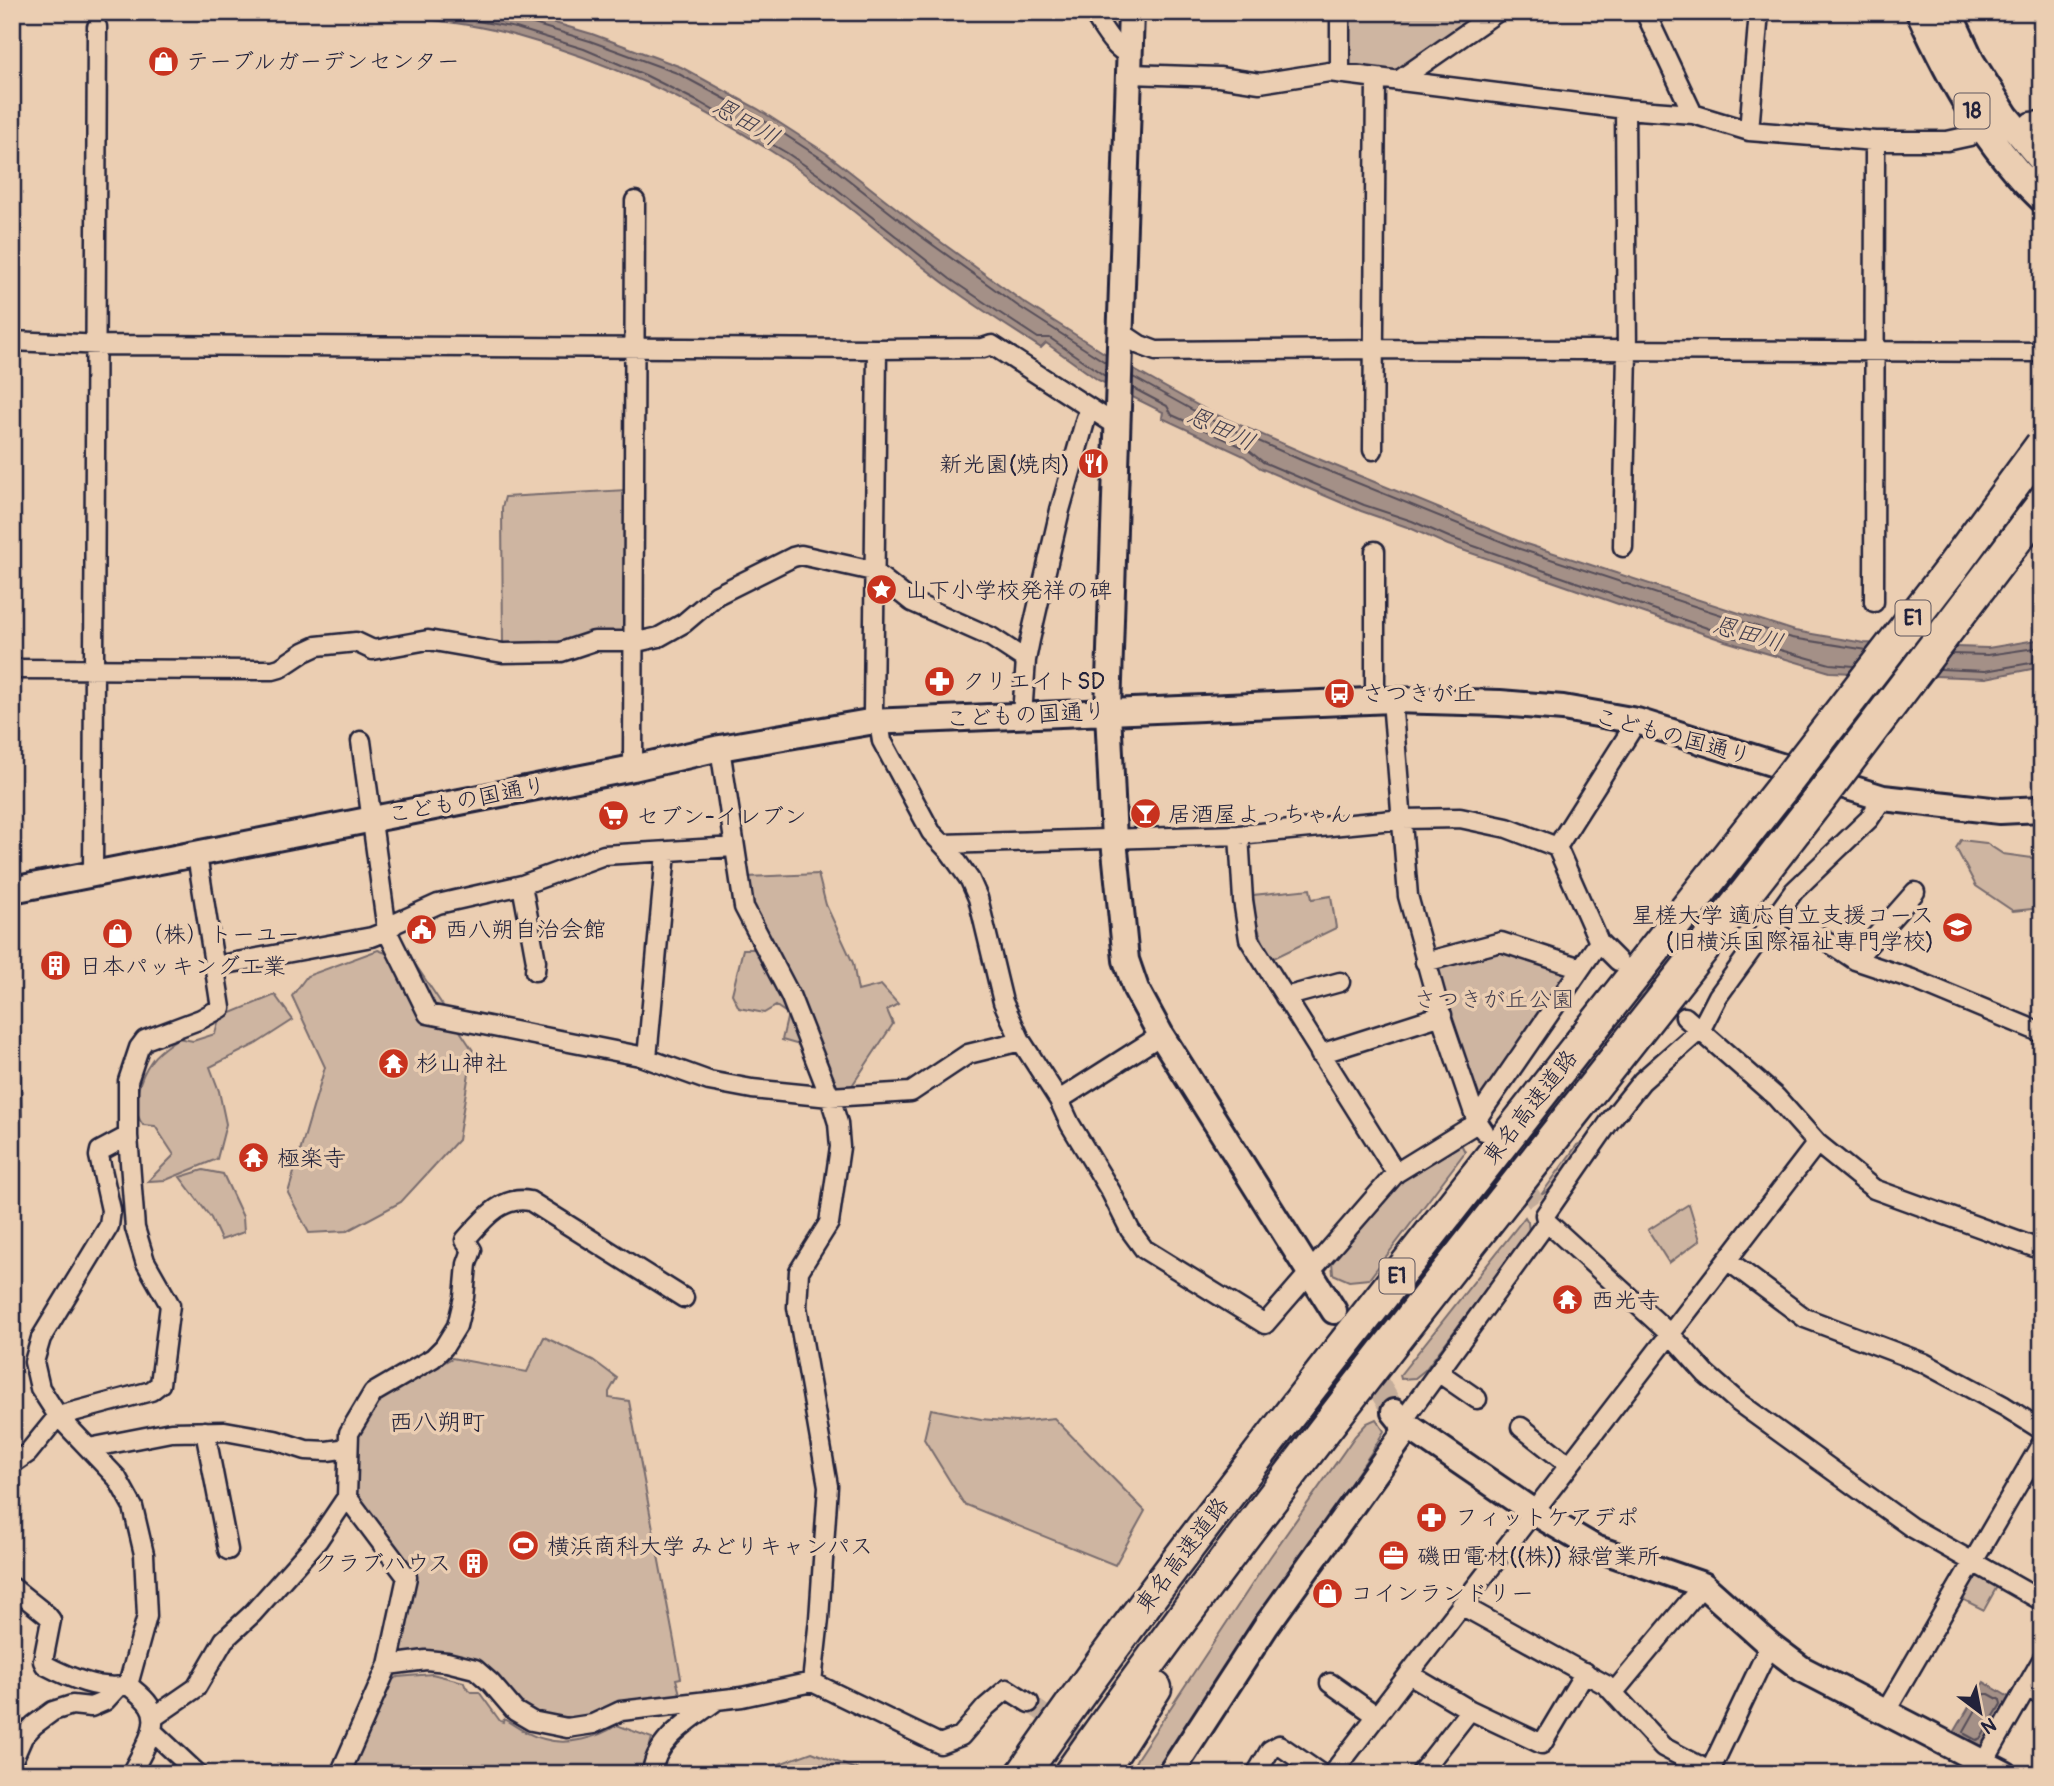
<svg xmlns="http://www.w3.org/2000/svg" width="2054" height="1786" viewBox="0 0 2054 1786" font-family="Pangolin,'Klee One',sans-serif">
<style>
.green{fill:#ceb5a1;stroke:#786c6e;stroke-width:2}
.water{fill:#a49087;stroke:#706469;stroke-width:2}
.lines{fill:none;stroke-linecap:round;stroke-linejoin:round}
.shore{stroke:#564e59;stroke-width:2}
.street-tunnel{stroke:#c3ac9a;stroke-width:18;stroke-dasharray:18 9;stroke-linecap:butt}
.secondary-tunnel{stroke:#c3ac9a;stroke-width:24;stroke-dasharray:24 12;stroke-linecap:butt}
.street-casing{stroke:#22223b;stroke-width:23}
.secondary-casing{stroke:#22223b;stroke-width:30}
.primary-casing{stroke:#22223b;stroke-width:32}
.highway-casing{stroke:#22223b;stroke-width:37}
.street{stroke:#ebceb2;stroke-width:18}
.secondary{stroke:#ebceb2;stroke-width:24}
.primary{stroke:#ebceb2;stroke-width:26}
.highway{stroke:#ebceb2;stroke-width:32}
.highway-bridge-casing{stroke:#22223b;stroke-width:37;stroke-linecap:butt}
.highway-bridge{stroke:#ebceb2;stroke-width:32}
.labels{text-anchor:middle;dominant-baseline:central;stroke-width:7;stroke-linejoin:round;paint-order:stroke}
.shield{fill:#ebceb2;stroke:#5e565f;stroke-width:2}
.shield-label{font-size:21px;font-weight:bold;fill:#22223b}
.poi-label{font-size:23px;fill:#22223b;stroke:#ebceb2;text-anchor:start}
.street-label{font-size:23px;fill:#22223b;stroke:#ebceb2}
.park-label{font-size:23px;fill:#443f4f;stroke:#ebceb2}
.water-label{font-size:24px;font-style:italic;fill:#423e4e;stroke:#ebceb2}
.neighbourhood-label{font-size:24px;fill:#22223b;stroke:#ebceb2}
</style>
<rect width="100%" height="100%" fill="#ebceb2"/>
<filter id="ink" filterUnits="userSpaceOnUse"><feTurbulence type="fractalNoise" baseFrequency=".0143" numOctaves="2"/><feDisplacementMap in="SourceGraphic" scale="14" xChannelSelector="R" yChannelSelector="G"/><feConvolveMatrix kernelMatrix="1 2 1 2 8 2 1 2 1" color-interpolation-filters="sRGB"/></filter>
<g filter="url(#ink)">
<!-- green -->
<path class="green" d="M1346,12H1487L1395,72L1351,66L1345,60Z
M626,490V635L562,645L503,648L502,508L505,497Z
M1961,840L1986,843L2003,854L2032,858L2042,856V908L2013,911L1976,886L1956,848Z
M818,874L826,905L853,963L858,991L881,985L898,1004L887,1010L893,1024L849,1090L835,1092L755,919L746,877Z
M1310,889L1312,899L1331,896L1336,928L1272,959C1258,935 1255,921 1253,895Z
M1500,946L1573,973L1481,1106L1430,964Z
M743,949H755C776,979 788,1013 803,1046L782,1040L788,1014L776,1006L764,1013L739,1008L732,994Z
M378,950L415,964L476,1055L470,1067L458,1140L401,1202L347,1231L309,1233L288,1193L325,1067L292,996L307,976Z
M275,995L293,1020L256,1044L210,1067L219,1091L226,1124L217,1159L166,1180L148,1181L174,1155L155,1126L143,1125C129,1107 140,1076 152,1060C158,1051 170,1044 178,1038L193,1041L215,1034L219,1018Z
M12,1068L21,1076L22,1116L12,1132Z
M1585,1141C1575,1161 1561,1186 1541,1195L1577,1145Z
M1461,1144L1465,1152L1369,1279L1349,1281L1333,1274L1332,1262L1403,1178Z
M203,1170L223,1174L243,1217L244,1232L221,1240L211,1218L180,1177Z
M1689,1204L1700,1240L1669,1263L1648,1230Z
M1525,1217L1528,1222L1529,1232L1425,1370L1415,1378L1401,1379L1400,1375Z
M544,1337L593,1360L617,1378L609,1392V1398L629,1401L681,1678L676,1679L680,1694L677,1697L615,1702L597,1715L574,1720L536,1715L516,1703L493,1675L402,1655L392,1645L406,1573L352,1491L358,1436L382,1396L452,1358L527,1372Z
M931,1409L981,1419L1016,1422L1054,1418L1145,1511L1115,1565L964,1504L924,1439Z
M1376,1419L1384,1431L1371,1453L1155,1774H1137L1131,1770L1138,1757L1270,1557L1355,1436L1367,1423Z
M1983,1575L1999,1583L1984,1610L1962,1599L1974,1576Z
M432,1674L464,1682L465,1686L472,1692H479L500,1721L503,1722L504,1719C517,1727 529,1736 544,1739C567,1746 598,1738 617,1725L652,1738L642,1774H351L388,1681L398,1677Z
M812,1752L868,1774H769L776,1765Z"/>
<!-- water -->
<path class="water" d="M376,12H518L592,34L681,67L758,109L826,153L923,229L1022,301L1109,356L1210,412L1304,453L1523,543L1795,631L1864,643L1923,646L1988,648L2042,639V667L1986,678L1830,672L1725,641L1448,545L1410,528L1361,511L1260,468L1244,456L1162,418L1163,412L1098,380L1046,343L1041,348C1009,327 975,306 944,283C891,243 841,198 785,160C703,106 612,62 517,36C471,23 423,19 376,12Z
M1984,1682L2012,1699L1986,1745L1976,1748L1952,1736Z"/>
<g class="lines">
<!-- shore -->
<path class="shore" d="M428,12L516,28L584,49L645,75L699,102L787,153L819,175L950,279L1000,313L1038,338H1050L1105,376
M522,12L523,19L527,22L590,41L677,73L755,115L822,159L919,235L1018,306L1105,362
M1133,377L1207,418L1301,460L1520,549L1792,638L1867,650
M1133,388L1167,406L1172,415L1247,449L1263,462L1364,505L1412,521L1451,538L1727,635L1830,664L1854,666
M1951,654L1988,655L2042,647
M1940,669L1985,671L2042,661
M1985,1694H1989L2000,1700L2001,1704L1981,1738L1976,1740L1965,1734L1964,1731Z"/>
<!-- street-tunnel -->
<path class="street-tunnel" d="M1629,970L1685,1017
M1494,1144L1545,1215
M1029,1703L1127,1774"/>
<!-- secondary-tunnel -->
<path class="secondary-tunnel" d="M1341,1323L1394,1412"/>
<defs>
<path id="street" d="M1092,12C1103,27 1112,48 1130,55
M1645,12L1693,114
M1340,73V12
M1130,74L1219,77L1260,83L1329,72L1625,109L1693,114L1749,131L1875,141H1947L1970,136
M1398,81L1497,12
M2030,122L2042,121
M1749,131L1759,12
M1122,333L1140,345L1156,351L1375,349L2042,352
M12,341L104,345L877,349L983,348L992,345L1119,427
M877,349L873,712L879,722L882,741L931,832L950,852L970,880L978,898L1003,1002L1021,1041L1059,1100L1070,1124L1111,1192L1130,1230L1144,1249L1265,1324L1396,1173L1472,1126L1599,942
M1373,450L1376,78
M1623,547L1627,351L1625,109
M1874,602L1875,141
M12,669L273,670L280,668L304,652L317,646L356,642L373,650L428,640L503,653L561,652L594,641H641L659,637L684,623L717,595L793,557L801,555L873,571L912,602L991,637L1026,660
M1392,700L1408,896L1443,1022L1476,1119L1484,1131
M1375,701V551
M1022,715L1026,660L1030,640L1060,510L1086,418L1091,410
M720,748L744,907L790,995L830,1097L838,1123L840,1147L829,1223L799,1271L797,1307L828,1486L819,1619L812,1682
M633,768L635,201
M1239,835L1243,900L1249,939L1396,1173
M943,844L1239,835L1403,819L1460,818L1507,828L1557,847
M734,847L604,855L522,885L438,904L396,923L387,931L428,1014L640,1056L709,1081L752,1089L830,1097L911,1092L968,1054L1021,1041
M93,875L97,27
M522,885L536,961L535,971
M1780,910L1855,960L1912,979L2042,1033
M1855,960L1915,892
M1618,961L1599,942L1557,847L1637,721
M1425,962L1501,942L1581,968
M215,966L372,937L387,931L361,741
M1285,997L1340,982
M1685,1017L1776,1097L1817,1143L1874,1189L2042,1250
M1320,1054L1442,1015
M647,1058L666,853
M1059,1100L1161,1035
M1547,1222L1671,1335L1706,1374L1738,1402L1911,1527L2042,1601
M1727,1260L1805,1318L1924,1363L2004,1406L2042,1430
M1438,1372L1477,1399
M1402,1422L1547,1222L1545,1215L1610,1121L1642,1081L1701,1029L1718,996L1794,891L1869,819L1883,798
M1521,1427L1569,1465
M205,1431L228,1550
M89,1448L171,1432L225,1431L275,1440L306,1450L327,1451L348,1448
M12,1464L28,1453L58,1416L151,1391L160,1384L170,1305L145,1261L135,1228L128,1136V1081L139,1048L145,1040L201,1019L221,1008L197,855
M12,1587L47,1615L51,1620L43,1661L45,1665C68,1677 101,1692 128,1685C135,1691 144,1697 149,1705C163,1724 140,1755 131,1774
M1461,1605L1606,1685L1663,1747L1715,1774
M388,1665L426,1660L447,1662L475,1669L491,1683L515,1711L532,1721L567,1728L593,1724L621,1711L742,1697L812,1682L940,1744L961,1736L986,1707L1007,1689L1029,1703
M1409,1674L1470,1710L1542,1744L1585,1672
M1330,1683L1377,1716
M128,1685L147,1616L144,1554L133,1507L117,1478L58,1416L40,1388L34,1362L41,1338L109,1226L111,1210L99,1156L100,1151L128,1136
M2026,1687L2042,1695
M1614,1692L1703,1585
M1886,1711L2042,1443
M154,1717L196,1688L224,1640L252,1614L318,1540L347,1497L349,1433L373,1393L433,1358L444,1347L457,1326L464,1297L467,1264L472,1250L465,1240C482,1221 501,1195 530,1201L684,1298
M152,1731L198,1774
M12,1762L23,1737L34,1725L53,1711L72,1705L91,1707L105,1701L117,1688
M1984,1762L2042,1660
M1710,1771L1770,1645
M340,1774L388,1665L407,1577L347,1497
M652,1774C654,1740 692,1719 717,1700
M1256,1774L1270,1750L1279,1745L1321,1774
M1332,1774L1817,1143
M1420,1774L1470,1710"/>
<path id="secondary" d="M1131,12L1108,711L1114,840L1126,960L1136,989L1161,1035L1334,1311
M12,890L633,768L720,748L869,722L1392,700L1500,703L1563,708L1637,721L1883,798L2000,811L2042,809
M1394,1412L1402,1422L1532,1511L1595,1548L1703,1585L1770,1645L1802,1669L2005,1774
M1170,1774L1266,1626L1404,1433L1402,1422"/>
<path id="primary" d="M1920,12C1951,80 1987,146 2042,198
M1948,12L1971,62L2005,116L2042,160"/>
<path id="highway" d="M1023,1774C1125,1626 1235,1485 1345,1343C1490,1157 1636,973 1782,788
M1070,1774C1306,1438 1569,1124 1819,799
M1100,1774L1155,1688"/>
</defs>
<!-- street casing -->
<use href="#street" class="street-casing"/>
<!-- secondary casing -->
<use href="#secondary" class="secondary-casing"/>
<!-- primary casing -->
<use href="#primary" class="primary-casing"/>
<!-- highway casing -->
<use href="#highway" class="highway-casing"/>
<!-- street -->
<use href="#street" class="street"/>
<!-- secondary -->
<use href="#secondary" class="secondary"/>
<!-- primary -->
<use href="#primary" class="primary"/>
<!-- highway -->
<use href="#highway" class="highway"/>
<defs>
<path id="highway-bridge" d="M1782,788L1951,569L2042,445
M1819,799L2042,505"/>
</defs>
<!-- highway-bridge casing -->
<use href="#highway-bridge" class="highway-bridge-casing"/>
<!-- highway-bridge -->
<use href="#highway-bridge" class="highway-bridge"/>
</g>
</g>
<!-- icons -->
<defs>
<symbol id="shop-disc" viewBox="-11 -11 22 22"><circle r="9.5" fill="#c8321e" stroke="#ebceb2"/><path d="M-5-2.5h2.3a2.7 3.5 0 0 1 5.4 0H5L5.5 6h-11ZM-1.5-2.5h3a1.5 2.3 0 0 0-3 0Z" fill="#fff"/></symbol>
<symbol id="restaurant-disc" viewBox="-11 -11 22 22"><circle r="9.5" fill="#c8321e" stroke="#ebceb2"/><path d="M-5-6h1v4h1v-4h1v4h1v-4h1v5L-1.5 .5V6h-2V.5L-5-1ZM5-6V6H3V1.5H1.5Q1.5-4 5-6Z" fill="#fff"/></symbol>
<symbol id="sight-disc" viewBox="-11 -11 22 22"><circle r="9.5" fill="#c8321e" stroke="#ebceb2"/><path d="M0-6L1.8-2.2L6-1.7L2.9 1.2L3.7 5.4L0 3.3L-3.7 5.4L-2.9 1.2L-6-1.7L-1.8-2.2Z" fill="#fff"/></symbol>
<symbol id="pharmacy-disc" viewBox="-11 -11 22 22"><circle r="9.5" fill="#c8321e" stroke="#ebceb2"/><path d="M-2-6h4v4h4v4h-4v4h-4v-4h-4v-4h4Z" fill="#fff"/></symbol>
<symbol id="bus-disc" viewBox="-11 -11 22 22"><circle r="9.5" fill="#c8321e" stroke="#ebceb2"/><path d="M-5-6H5V4H4V6H2V4H-2V6H-4V4H-5ZM-3.5-4V0h7V-4ZM-3.5 1.2v1.5H-2V1.2ZM2 1.2v1.5H3.5V1.2Z" fill="#fff"/></symbol>
<symbol id="bar-disc" viewBox="-11 -11 22 22"><circle r="9.5" fill="#c8321e" stroke="#ebceb2"/><path d="M-6-5H6L.8 .8V4.5H3.5V6h-7V4.5H-.8V.8Z" fill="#fff"/></symbol>
<symbol id="supermarket-disc" viewBox="-11 -11 22 22"><circle r="9.5" fill="#c8321e" stroke="#ebceb2"/><path d="M-6-5.5h2.5l.6 2H6L4.5 2H-2.5L-4.4-4H-6ZM-1.5 3.2a1.3 1.3 0 1 0 .1 0ZM3 3.2a1.3 1.3 0 1 0 .1 0Z" fill="#fff"/></symbol>
<symbol id="university-disc" viewBox="-11 -11 22 22"><circle r="9.5" fill="#c8321e" stroke="#ebceb2"/><path d="M0-5L7-2L0 1L-7-2ZM-4 1L0 2.5L4 1V4Q0 6-4 4Z" fill="#fff"/></symbol>
<symbol id="civic-disc" viewBox="-11 -11 22 22"><circle r="9.5" fill="#c8321e" stroke="#ebceb2"/><path d="M-.6-6.5H3V-4.5H.6V-3L4-1V1h2V6H-6V1h2V-1L-.6-3ZM-1.2 2.5V6h2.4V2.5Z" fill="#fff"/></symbol>
<symbol id="building-disc" viewBox="-11 -11 22 22"><circle r="9.5" fill="#c8321e" stroke="#ebceb2"/><path d="M-4-6H4V6H1V3H-1V6H-4ZM-2.5-4.3h1.7v1.8h-1.7ZM.8-4.3h1.7v1.8H.8ZM-2.5-1h1.7V.8h-1.7ZM.8-1h1.7V.8H.8Z" fill="#fff"/></symbol>
<symbol id="temple-disc" viewBox="-11 -11 22 22"><circle r="9.5" fill="#c8321e" stroke="#ebceb2"/><path d="M0-6L5-2H3V0L6.5 2.5H4V6H1.5V3h-3V6H-4V2.5H-6.5L-3 0V-2H-5Z" fill="#fff"/></symbol>
<symbol id="stadium-disc" viewBox="-11 -11 22 22"><circle r="9.5" fill="#c8321e" stroke="#ebceb2"/><path d="M0-5a6.5 5 0 1 0 0 10a6.5 5 0 1 0 0-10ZM-3.5-1.8h7v3.6h-7Z" fill="#fff"/></symbol>
<symbol id="office-disc" viewBox="-11 -11 22 22"><circle r="9.5" fill="#c8321e" stroke="#ebceb2"/><path d="M-6-3h4V-5.5h4V-3h4V5H-6ZM-1-4.5V-3h2v-1.5ZM-6 0V1H6V0Z" fill="#fff"/></symbol>
</defs>
<g fill-rule="evenodd">
<use href="#shop-disc" x="146" y="44" width="35" height="35"/>
<use href="#restaurant-disc" x="1076" y="446" width="35" height="35"/>
<use href="#sight-disc" x="864" y="572" width="35" height="35"/>
<use href="#pharmacy-disc" x="922" y="664" width="35" height="35"/>
<use href="#bus-disc" x="1322" y="676" width="35" height="35"/>
<use href="#bar-disc" x="1128" y="796" width="35" height="35"/>
<use href="#supermarket-disc" x="596" y="798" width="35" height="35"/>
<use href="#university-disc" x="1940" y="910" width="35" height="35"/>
<use href="#civic-disc" x="404" y="912" width="35" height="35"/>
<use href="#shop-disc" x="100" y="916" width="35" height="35"/>
<use href="#building-disc" x="38" y="948" width="35" height="35"/>
<use href="#temple-disc" x="376" y="1046" width="35" height="35"/>
<use href="#temple-disc" x="236" y="1140" width="35" height="35"/>
<use href="#temple-disc" x="1550" y="1282" width="35" height="35"/>
<use href="#pharmacy-disc" x="1414" y="1500" width="35" height="35"/>
<use href="#stadium-disc" x="506" y="1528" width="35" height="35"/>
<use href="#office-disc" x="1376" y="1538" width="35" height="35"/>
<use href="#building-disc" x="456" y="1546" width="35" height="35"/>
<use href="#shop-disc" x="1310" y="1576" width="35" height="35"/>
</g>
<g class="labels">
<!-- shield labels -->
<g class="shield">
<rect x="1954.5" y="93.5" width="35" height="35" rx="5"/>
<rect x="1895.5" y="600.5" width="35" height="35" rx="5"/>
<rect x="1379.5" y="1258.5" width="35" height="35" rx="5"/>
</g>
<g class="shield-label">
<text x="1972" y="111">18</text>
<text x="1913" y="618">E1</text>
<text x="1397" y="1276">E1</text>
</g>
<!-- poi labels -->
<g class="poi-label">
<text x="186" y="61">テーブルガーデンセンター</text>
<text x="1070" y="464" text-anchor="end">新光園(焼肉)</text>
<text x="905" y="590">山下小学校発祥の碑</text>
<text x="962" y="681">クリエイトSD</text>
<text x="1362" y="693">さつきが丘</text>
<text x="1168" y="814">居酒屋よっちゃん</text>
<text x="636" y="816">セブン-イレブン</text>
<text x="1934" y="915" text-anchor="end">星槎大学 適応自立支援コース<tspan x="1934" dy="26">(旧横浜国際福祉専門学校)</tspan></text>
<text x="445" y="929">西八朔自治会館</text>
<text x="140" y="934">（株）トーユー</text>
<text x="79" y="966">日本パッキング工業</text>
<text x="416" y="1063">杉山神社</text>
<text x="277" y="1158">極楽寺</text>
<text x="1591" y="1300">西光寺</text>
<text x="1455" y="1517">フィットケアデポ</text>
<text x="547" y="1546">横浜商科大学 みどりキャンパス</text>
<text x="1417" y="1556">磯田電材((株)) 緑営業所</text>
<text x="451" y="1563" text-anchor="end">クラブハウス</text>
<text x="1350" y="1593">コインランドリー</text>
</g>
<!-- street labels -->
<g class="street-label">
<text transform="translate(1026 715) rotate(-3)">こどもの国通り</text>
<text transform="translate(1673 736) rotate(15)">こどもの国通り</text>
<text transform="translate(467 800) rotate(-11)">こどもの国通り</text>
<text transform="translate(1530 1107) rotate(-52)">東名高速道路</text>
<text transform="translate(1182 1555) rotate(-53)">東名高速道路</text>
</g>
<!-- park labels -->
<g class="park-label">
<text x="1494" y="999">さつきが丘公園</text>
</g>
<!-- water labels -->
<g class="water-label">
<text transform="translate(746 122) rotate(30)">恩田川</text>
<text transform="translate(1221 429) rotate(25)">恩田川</text>
<text transform="translate(1748 634) rotate(16)">恩田川</text>
</g>
<!-- neighbourhood labels -->
<g class="neighbourhood-label">
<text x="437" y="1422">西八朔町</text>
</g>
</g>
<!-- margin -->
<rect width="2054" height="1786" fill="none" stroke="#ebceb2" stroke-width="42"/>
<rect x="21" y="21" width="2012" height="1744" fill="none" stroke="#22223b" stroke-width="2.5" filter="url(#ink)"/>
<!-- north arrow -->
<g transform="translate(1980 1712) rotate(148)" stroke="#ebceb2" stroke-width="5" paint-order="stroke">
<path d="M0-5L12 26L0 18L-12 26Z" fill="#22223b"/>
<text y="-10" font-size="19" font-weight="bold" text-anchor="middle" fill="#22223b">N</text>
</g>
</svg>
